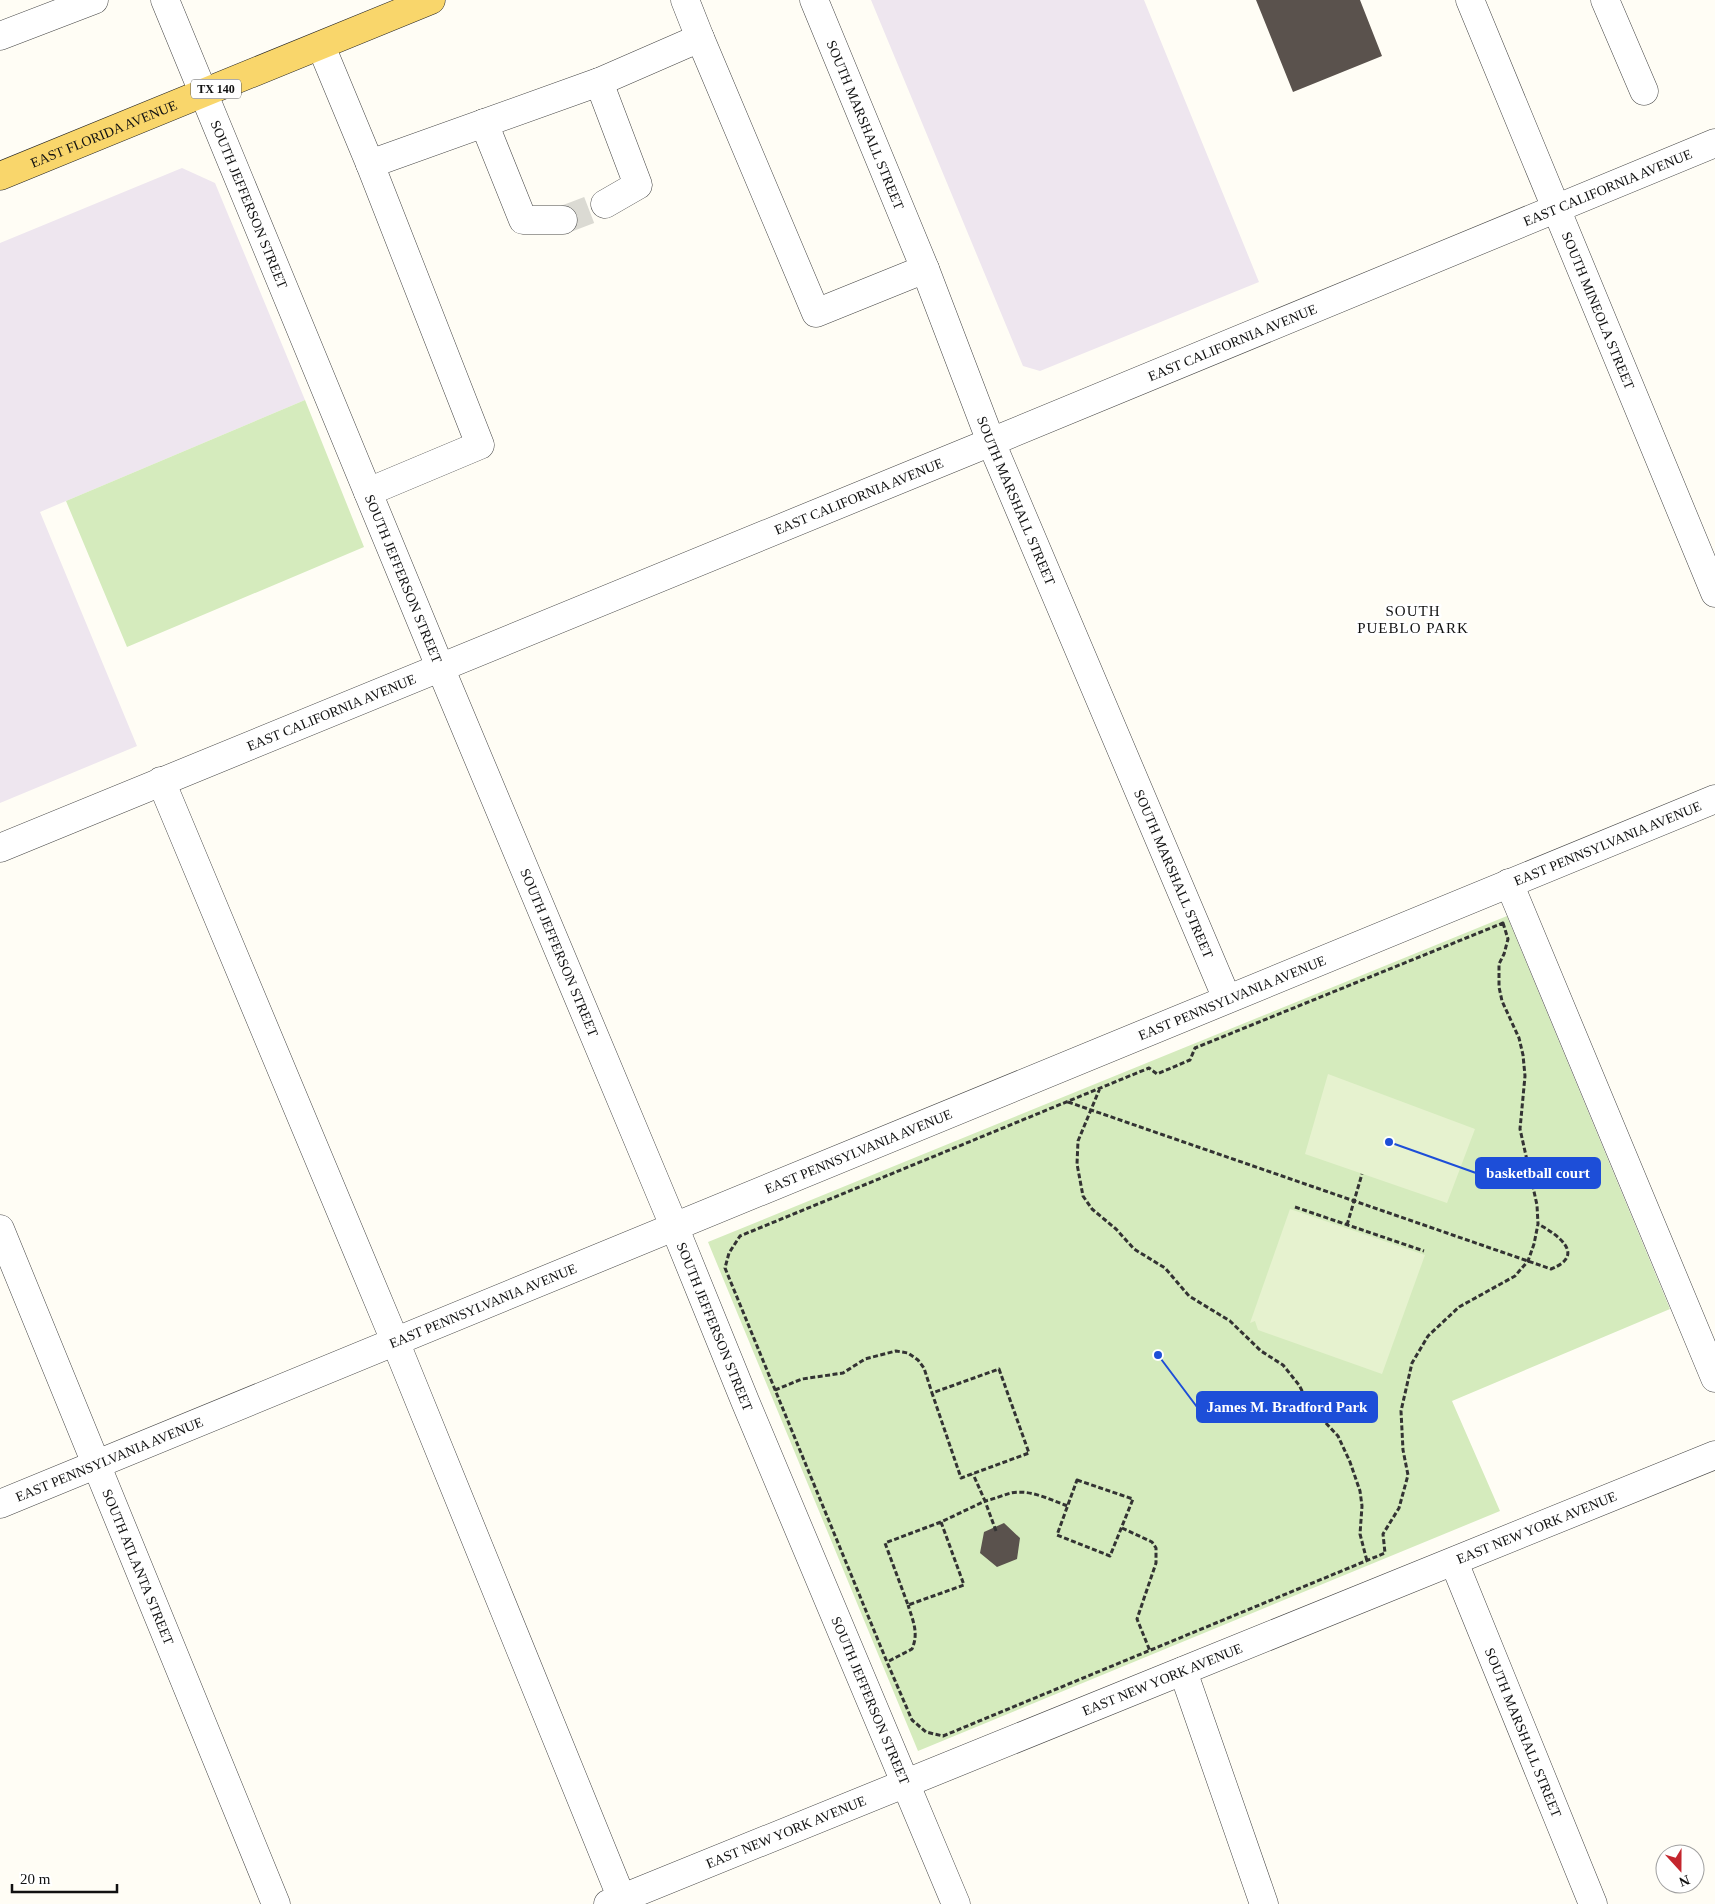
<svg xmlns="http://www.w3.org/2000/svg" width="1715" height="1904" viewBox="0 0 1715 1904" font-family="'Times New Roman',serif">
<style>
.industrial{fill:#eee6ef}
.green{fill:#d5ebbd}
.pitch{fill:#e6f2cf}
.building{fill:#5a524d}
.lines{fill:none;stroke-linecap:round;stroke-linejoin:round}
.minor-tunnel{stroke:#dbdad3;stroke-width:28;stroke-dasharray:28 14;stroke-linecap:butt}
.minor-casing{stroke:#444;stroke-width:29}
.major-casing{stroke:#222;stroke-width:29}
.path{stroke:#333;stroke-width:3;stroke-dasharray:5 2.5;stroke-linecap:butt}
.minor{stroke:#fff;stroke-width:28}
.major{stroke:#f9d66b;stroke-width:28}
.labels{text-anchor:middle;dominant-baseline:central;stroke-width:5;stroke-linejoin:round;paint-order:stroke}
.shield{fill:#fff;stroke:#585858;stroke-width:1}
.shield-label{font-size:12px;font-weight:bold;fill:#111}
.street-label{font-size:14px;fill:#111;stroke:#fff}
.neighbourhood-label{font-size:15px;letter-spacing:1px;fill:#111;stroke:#fff}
.leader{fill:none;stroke:#1d4ed8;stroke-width:2}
.callout-dot{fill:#1d4ed8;stroke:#fff;stroke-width:2}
.callout{fill:#1d4ed8;stroke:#1d4ed8;stroke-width:2}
.callout-label{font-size:15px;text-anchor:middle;font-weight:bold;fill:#fff}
</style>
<rect width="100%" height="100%" fill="#fffdf5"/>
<!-- industrial -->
<path class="industrial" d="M871,0H1144L1259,282L1040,371L1023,366Z
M182,168L215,183L305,400L40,512L137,746L0,803V243Z"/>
<!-- green -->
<path class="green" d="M305,400L364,547L127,647L66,501Z
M1507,916L1670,1309L1452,1401L1500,1511L918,1751L708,1242Z"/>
<!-- pitch -->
<path class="pitch" d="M1328,1074L1475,1129L1447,1203L1305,1154Z
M1290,1209L1425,1255L1382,1374L1258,1330L1255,1321L1250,1323Z"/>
<!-- building -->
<path class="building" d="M1256,0H1360L1382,56L1293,92Z
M1004,1523L1020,1538L1017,1559L997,1567L980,1553L984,1532Z"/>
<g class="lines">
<!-- minor-tunnel -->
<path class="minor-tunnel" d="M563,220L605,204"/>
<defs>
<g id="minor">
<path id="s1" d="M165,0L440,667L674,1226L745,1401L956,1904"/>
<path d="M685,0L700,38"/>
<path id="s2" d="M814,0L925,269L991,442L1227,999"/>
<path id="s3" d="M1470,0L1715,593"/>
<path d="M1605,0L1644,91"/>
<path d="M0,36L94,0"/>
<path d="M321,46L370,164"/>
<path d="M599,82L638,185L605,204"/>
<path d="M484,123L523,220H563"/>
<path d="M368,492L480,445L370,164L599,82L700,38L816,313L925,269"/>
<path d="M161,781L395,1341L624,1904"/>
<path id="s4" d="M0,848L991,442L1715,143"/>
<path d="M1509,883L1715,1378"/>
<path id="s5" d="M0,1229L276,1904"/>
<path id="s6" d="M0,1504L1715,799"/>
<path id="s7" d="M1454,1562L1593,1904"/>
<path d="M1183,1671L1264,1904"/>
<path id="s8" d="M608,1904L1715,1455"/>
</g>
<g id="major">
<path id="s9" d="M0,176L431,0"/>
</g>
</defs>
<!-- minor casing -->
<use href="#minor" class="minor-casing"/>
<!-- major casing -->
<use href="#major" class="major-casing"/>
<!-- path -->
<path class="path" d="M1503,923L1508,939L1504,954L1499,964V987L1502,1001L1519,1038L1523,1055L1525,1076L1520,1129L1537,1205L1538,1224L1534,1244L1528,1261L1515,1276L1459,1307L1428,1336L1412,1363L1401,1411L1403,1450L1408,1475L1399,1508L1383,1534L1385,1553L943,1736L926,1732L912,1720L887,1662L725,1268L729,1253L740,1236L1149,1068L1157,1074L1190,1060L1195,1048Z
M1100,1088L1078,1141L1077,1164L1083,1196L1092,1209L1116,1229L1134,1249L1165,1268L1189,1296L1230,1321L1261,1351L1283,1365L1299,1385L1310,1406L1338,1436L1350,1462L1360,1491L1362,1506L1360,1534L1367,1561
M1068,1102L1551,1269C1587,1255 1557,1234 1538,1224
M1295,1207L1424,1251
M1347,1225L1362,1174
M999,1369L1029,1453L961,1478L932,1393Z
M775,1390L802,1379L843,1373L865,1359L896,1351L908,1353L918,1360L924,1368L932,1393
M1077,1480L1133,1499L1110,1556L1057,1535Z
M941,1522L964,1585L908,1605L885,1543L941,1522L985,1501L973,1474
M1122,1528L1152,1542L1156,1548V1563L1137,1619L1150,1651
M996,1531L985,1501C994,1499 1003,1495 1011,1493C1031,1489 1050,1500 1068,1506
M889,1661L912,1649C919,1633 913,1621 908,1605"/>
<!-- minor -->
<use href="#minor" class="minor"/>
<!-- major -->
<use href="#major" class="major"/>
</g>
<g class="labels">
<!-- shield labels -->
<rect class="shield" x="191" y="79.5" width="50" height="19" rx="4"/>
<g class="shield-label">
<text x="216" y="89">TX 140</text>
</g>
<!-- street labels -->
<g class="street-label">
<text stroke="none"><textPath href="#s2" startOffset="135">SOUTH MARSHALL STREET</textPath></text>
<text stroke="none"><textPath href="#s9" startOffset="112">EAST FLORIDA AVENUE</textPath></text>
<text stroke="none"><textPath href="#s4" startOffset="1738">EAST CALIFORNIA AVENUE</textPath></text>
<text stroke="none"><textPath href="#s1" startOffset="221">SOUTH JEFFERSON STREET</textPath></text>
<text stroke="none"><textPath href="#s3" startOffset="336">SOUTH MINEOLA STREET</textPath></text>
<text stroke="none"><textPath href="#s4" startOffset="1332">EAST CALIFORNIA AVENUE</textPath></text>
<text stroke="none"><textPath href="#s4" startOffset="928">EAST CALIFORNIA AVENUE</textPath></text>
<text stroke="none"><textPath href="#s2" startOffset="540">SOUTH MARSHALL STREET</textPath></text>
<text stroke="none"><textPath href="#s1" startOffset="626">SOUTH JEFFERSON STREET</textPath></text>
<text stroke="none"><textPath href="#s4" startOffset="358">EAST CALIFORNIA AVENUE</textPath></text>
<text stroke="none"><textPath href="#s6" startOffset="1738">EAST PENNSYLVANIA AVENUE</textPath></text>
<text stroke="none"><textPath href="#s2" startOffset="945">SOUTH MARSHALL STREET</textPath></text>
<text stroke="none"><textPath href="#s1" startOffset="1031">SOUTH JEFFERSON STREET</textPath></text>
<text stroke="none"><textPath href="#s6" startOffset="1332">EAST PENNSYLVANIA AVENUE</textPath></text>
<text stroke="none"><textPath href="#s6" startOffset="928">EAST PENNSYLVANIA AVENUE</textPath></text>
<text stroke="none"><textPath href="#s6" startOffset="522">EAST PENNSYLVANIA AVENUE</textPath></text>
<text stroke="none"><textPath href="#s1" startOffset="1436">SOUTH JEFFERSON STREET</textPath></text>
<text stroke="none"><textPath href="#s6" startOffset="118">EAST PENNSYLVANIA AVENUE</textPath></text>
<text stroke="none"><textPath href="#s8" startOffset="1002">EAST NEW YORK AVENUE</textPath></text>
<text stroke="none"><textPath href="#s5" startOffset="365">SOUTH ATLANTA STREET</textPath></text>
<text stroke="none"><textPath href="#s8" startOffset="598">EAST NEW YORK AVENUE</textPath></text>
<text stroke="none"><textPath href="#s1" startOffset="1841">SOUTH JEFFERSON STREET</textPath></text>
<text stroke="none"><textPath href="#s7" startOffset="184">SOUTH MARSHALL STREET</textPath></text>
<text stroke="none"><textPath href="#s8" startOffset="192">EAST NEW YORK AVENUE</textPath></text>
</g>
<!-- neighbourhood labels -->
<g class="neighbourhood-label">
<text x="1413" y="611">SOUTH<tspan x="1413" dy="17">PUEBLO PARK</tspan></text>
</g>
</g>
<!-- callouts -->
<path class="leader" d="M1389 1142L1476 1173M1158 1355L1197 1407"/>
<g class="callout-dot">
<circle cx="1389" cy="1142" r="5"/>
<circle cx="1158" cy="1355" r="5"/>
</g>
<g class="callout">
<rect x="1476" y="1158" width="124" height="30" rx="5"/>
<rect x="1197" y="1392" width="180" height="30" rx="5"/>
</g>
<g class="callout-label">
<text x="1538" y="1178">basketball court</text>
<text x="1287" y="1412">James M. Bradford Park</text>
</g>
<!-- north arrow -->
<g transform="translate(1680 1869) rotate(159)"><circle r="24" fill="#ffffff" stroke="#a0a0a0"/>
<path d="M0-4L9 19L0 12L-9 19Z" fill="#c4262e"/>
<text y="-8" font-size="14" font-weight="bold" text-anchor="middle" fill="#111111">N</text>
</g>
<!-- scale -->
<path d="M12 1884v8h105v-8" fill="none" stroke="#111111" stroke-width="2.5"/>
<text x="20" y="1884" font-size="15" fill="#111111" stroke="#ffffff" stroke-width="4" paint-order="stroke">20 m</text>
</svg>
